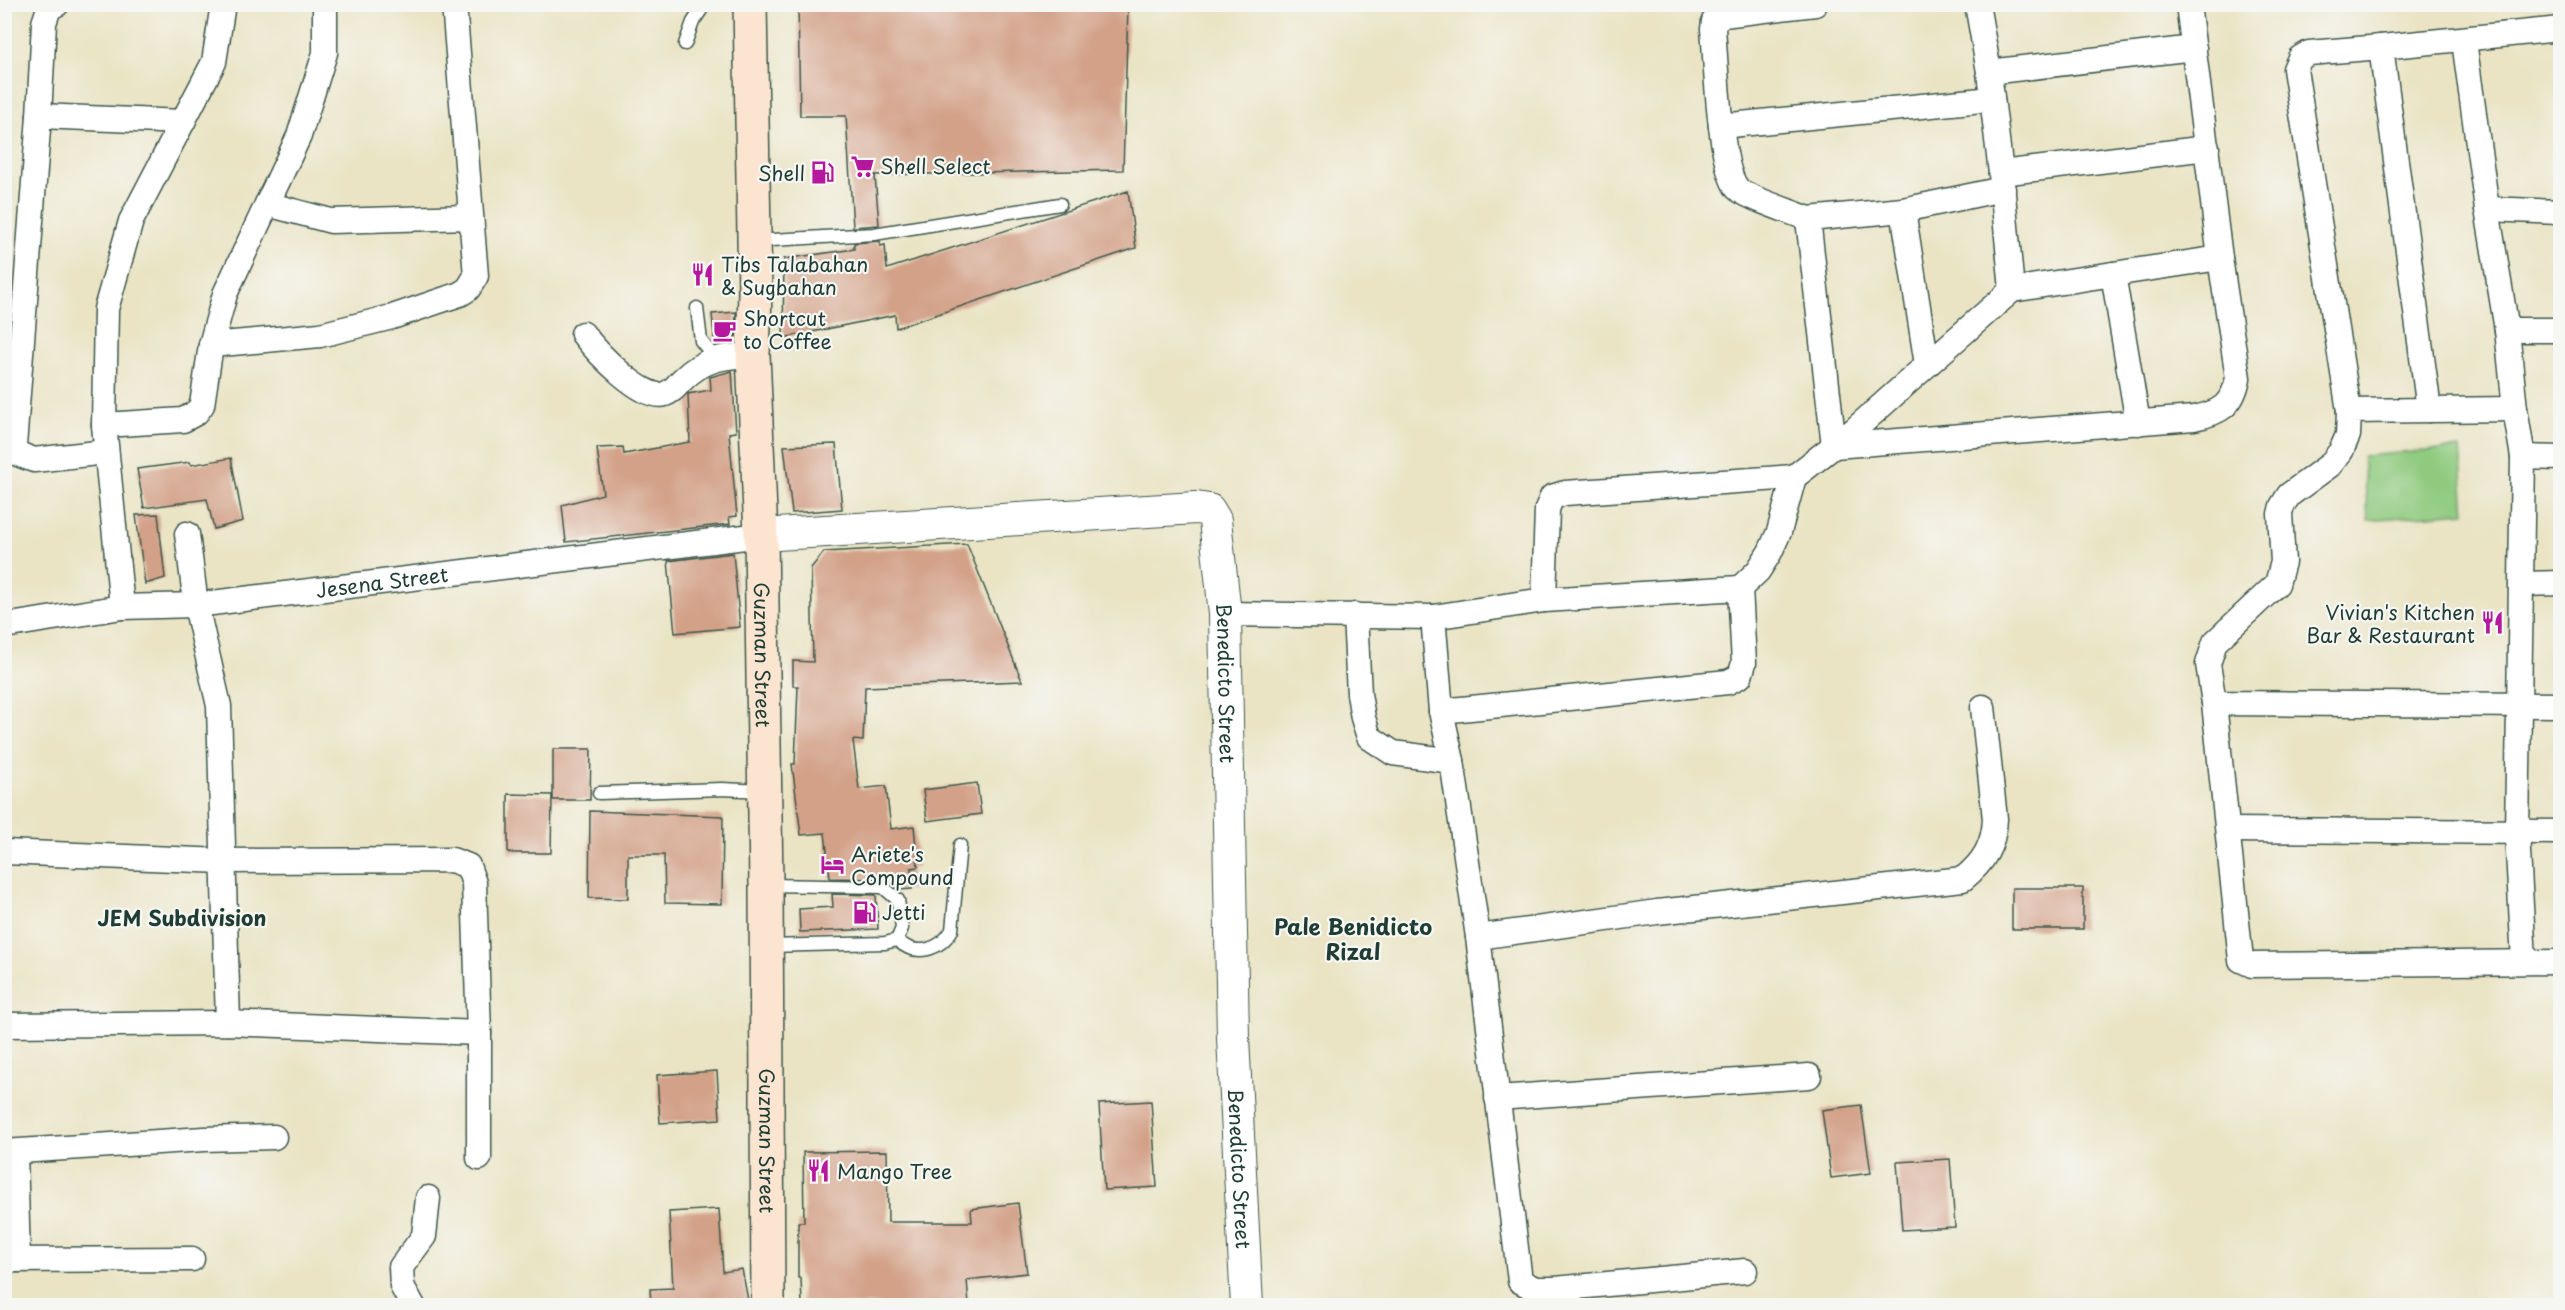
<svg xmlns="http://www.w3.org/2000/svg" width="2565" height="1310" viewBox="0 0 2565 1310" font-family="'Playpen Sans',sans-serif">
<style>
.green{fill:#8fca7f;stroke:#57845a;stroke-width:1.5}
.building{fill:#d3a188}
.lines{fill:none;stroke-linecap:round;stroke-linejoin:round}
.service-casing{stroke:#3d564a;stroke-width:15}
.minor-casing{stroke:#3d564a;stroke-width:27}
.tertiary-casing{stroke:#3d564a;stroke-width:34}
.secondary-casing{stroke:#3d564a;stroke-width:36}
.service{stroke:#fff;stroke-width:12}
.minor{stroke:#fff;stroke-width:24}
.tertiary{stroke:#fff;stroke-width:32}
.secondary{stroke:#fce5d0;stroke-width:33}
.labels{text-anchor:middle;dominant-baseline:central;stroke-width:4.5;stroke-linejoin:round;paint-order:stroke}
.poi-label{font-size:20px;fill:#1f3d34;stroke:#f6f6f2;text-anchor:start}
.street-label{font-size:20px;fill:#1f3d34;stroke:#f6f6f2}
.neighbourhood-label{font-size:21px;font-weight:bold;fill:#1f3d34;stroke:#f6f6f2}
.quarter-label{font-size:22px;font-weight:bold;fill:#1f3d34;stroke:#f6f6f2}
</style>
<rect width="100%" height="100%" fill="#f6f6f2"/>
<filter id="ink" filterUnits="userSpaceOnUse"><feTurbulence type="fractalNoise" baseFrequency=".0167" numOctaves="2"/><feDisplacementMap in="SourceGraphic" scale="12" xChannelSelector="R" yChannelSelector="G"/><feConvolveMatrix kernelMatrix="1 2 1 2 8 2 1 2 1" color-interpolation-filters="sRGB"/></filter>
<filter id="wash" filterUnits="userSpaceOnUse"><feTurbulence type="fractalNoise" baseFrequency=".008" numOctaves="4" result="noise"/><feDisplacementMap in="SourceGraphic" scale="24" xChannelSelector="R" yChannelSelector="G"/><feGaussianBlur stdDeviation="1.35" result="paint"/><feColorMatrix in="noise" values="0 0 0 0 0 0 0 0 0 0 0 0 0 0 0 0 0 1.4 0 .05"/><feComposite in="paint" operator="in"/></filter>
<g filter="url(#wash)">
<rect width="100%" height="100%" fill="#eae4c5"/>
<!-- green -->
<path class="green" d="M2460,448L2465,512L2368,520L2363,456Z"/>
<g id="blocks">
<!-- building -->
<path class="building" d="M798,4L1128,6L1123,170L875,175L879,225L853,227L846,116H800Z
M1128,191L1136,248L896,328L895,315L783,338L784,259L854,249V243L880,241V246L885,245L887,269Z
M736,312L735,342L715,345L712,314Z
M732,371L736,432L729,433L737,516L729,517L730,524L566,542L562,505L603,494L597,448L623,447L624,454L690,442L688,394L711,390L710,377Z
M836,444L842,509L792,513L784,446Z
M231,458L243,521L214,529L207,499L144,508L137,469L190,462L191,465Z
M158,514L165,578L145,584L136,515Z
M967,544L1022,681L865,687L863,741L853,740L859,789L886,786L891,829L914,826L918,867L911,868L912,889L899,890L883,879L830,878L825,833L801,835L792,764H795L798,686H793V661L813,662L811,568L824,552Z
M733,553L740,627L675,633L668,561Z
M553,749H591L590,800H553Z
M977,783L981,814L927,821L923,790Z
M508,794L552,795L551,853H508Z
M590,811L723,816L722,904L665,903L664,855H628V899L589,898Z
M2012,888H2083V929H2012Z
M832,894L876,895L878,929L800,932L799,909L833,907Z
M717,1071L720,1119L660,1123L657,1075Z
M1151,1101L1157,1187L1104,1190L1099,1104Z
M1861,1105L1871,1173L1831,1178L1822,1110Z
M887,1151L888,1222H972L971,1209L1018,1203L1027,1273L967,1280L969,1305H802L801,1278H798V1222H804L803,1152Z
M1950,1159L1955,1227L1902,1230L1897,1162Z
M719,1209L723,1272L742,1269L748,1300L723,1305H651L650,1289L673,1288L669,1212Z"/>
</g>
</g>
<g filter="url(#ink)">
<use href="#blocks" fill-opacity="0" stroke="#3d564a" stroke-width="1.5"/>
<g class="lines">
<defs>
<path id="service" d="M685,44L693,22L705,4
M755,241L874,234L1060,204
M697,308L701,341L715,358
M599,793L722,789L763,791
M768,885L883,887L898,900L902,928L897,940L885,943L768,946
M897,940C916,958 940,950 952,930L960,845"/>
<g id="minor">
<path d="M57,4L49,8L44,23L39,116L14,446L18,454L34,460L106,452"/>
<path d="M1815,4L1723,15L1714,21L1713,29C1716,60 1719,166 1737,188C1743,196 1795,213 1808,219L1834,446L2194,418C2220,413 2233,405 2238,378L2220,258L2188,4"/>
<path d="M1977,4L1989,72L2001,173L2207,148"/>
<path d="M2464,41L2487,209L2507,330L2515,409L2523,457L2517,833L2524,961"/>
<path d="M1989,72L2194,48"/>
<path d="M39,116L183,122"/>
<path d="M1721,126L1992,99"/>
<path d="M2001,173L2012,290L2113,274L2138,423"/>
<path d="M267,204L331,221L469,217"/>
<path d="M2487,209L2560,212"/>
<path d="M1903,210L1927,365L2012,290"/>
<path d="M1808,219L1903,210L2003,189"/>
<path d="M2113,274L2220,258"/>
<path d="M2507,330H2560"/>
<path d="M583,334C596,351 643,402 665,394C674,391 676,386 682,380C704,358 724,356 753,355"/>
<path d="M211,345L320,335L392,317L460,294L468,289L476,276L454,4"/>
<path d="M2515,409L2349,411L2348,435L2341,451L2330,465L2289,495L2282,506L2280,514L2283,562L2277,584L2215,642L2208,664L2214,703L2560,705"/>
<path d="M2429,410L2381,47L2560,29"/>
<path d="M2349,411L2295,69L2300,58L2309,53L2381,47"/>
<path d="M104,425L183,420L196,413L202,405L211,345L225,294L299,136L325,53V4"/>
<path d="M2523,457L2560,458"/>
<path d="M187,534L196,605L219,706L228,1023"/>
<path d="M2522,584L2560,583"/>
<path d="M1544,600L1547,509L1552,497L1565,493L1794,477"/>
<path d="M122,607L104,425L106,309L131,221L214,62L223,4"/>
<path d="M1225,614L1433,617L1544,600L1740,588"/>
<path d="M1355,615L1359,694L1363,718L1369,737L1393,753L1452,761"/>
<path d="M1433,617L1441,711"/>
<path id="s1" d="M4,626L122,607L196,605L761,535"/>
<path d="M2214,703L2241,960L2252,965L2560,962"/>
<path d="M2228,830L2560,832"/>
<path d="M4,852L223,861L452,860L468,866L474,883L479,1033V1158"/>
<path d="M1478,937L1657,912L1963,879C1984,862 1994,845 1995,819L1983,707"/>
<path d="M4,1025L228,1023L479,1033"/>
<path d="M1497,1098L1809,1076"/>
<path d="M4,1152L204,1139L274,1137"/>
<path d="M15,1152L18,1260"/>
<path d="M4,1260L192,1259"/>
<path d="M1745,1271L1555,1289H1535L1520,1281L1478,937L1452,761L1441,711L1728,682L1740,676L1744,663L1740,588L1758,571L1770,552L1779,532L1794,477L1853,431L1927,365"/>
<path d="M413,1306L402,1286L401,1267L424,1236L428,1198"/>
</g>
<g id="tertiary">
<path id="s2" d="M761,535L1196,508L1209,510L1215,520L1225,614L1233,1038L1247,1306"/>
</g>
<g id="secondary">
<path id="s3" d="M750,4L755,293L753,355L761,535L766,885L768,1306"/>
</g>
</defs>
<!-- service casing -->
<use href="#service" class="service-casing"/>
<!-- minor casing -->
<use href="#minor" class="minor-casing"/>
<!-- tertiary casing -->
<use href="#tertiary" class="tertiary-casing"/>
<!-- secondary casing -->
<use href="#secondary" class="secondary-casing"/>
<!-- service -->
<use href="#service" class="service"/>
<!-- minor -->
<use href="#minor" class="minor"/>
<!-- tertiary -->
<use href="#tertiary" class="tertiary"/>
<!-- secondary -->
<use href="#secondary" class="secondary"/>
</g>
</g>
<!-- icons -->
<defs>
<symbol id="supermarket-bare" viewBox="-9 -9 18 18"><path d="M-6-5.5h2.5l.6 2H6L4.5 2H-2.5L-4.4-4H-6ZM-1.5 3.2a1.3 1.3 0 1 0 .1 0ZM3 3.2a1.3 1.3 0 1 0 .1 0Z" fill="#b5179e" stroke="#f6f6f2" stroke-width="2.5" paint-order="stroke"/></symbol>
<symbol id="fuel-bare" viewBox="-9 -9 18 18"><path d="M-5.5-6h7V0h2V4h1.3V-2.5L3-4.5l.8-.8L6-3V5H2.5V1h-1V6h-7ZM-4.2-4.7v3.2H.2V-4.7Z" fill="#b5179e" stroke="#f6f6f2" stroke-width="2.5" paint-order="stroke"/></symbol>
<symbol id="restaurant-bare" viewBox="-9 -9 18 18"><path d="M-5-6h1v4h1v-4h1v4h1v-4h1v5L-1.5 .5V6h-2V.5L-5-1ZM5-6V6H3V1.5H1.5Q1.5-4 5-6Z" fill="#b5179e" stroke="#f6f6f2" stroke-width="2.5" paint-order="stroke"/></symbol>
<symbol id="cafe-bare" viewBox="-9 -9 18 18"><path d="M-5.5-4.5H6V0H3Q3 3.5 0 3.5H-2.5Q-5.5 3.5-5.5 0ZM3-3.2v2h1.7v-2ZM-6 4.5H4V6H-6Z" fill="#b5179e" stroke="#f6f6f2" stroke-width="2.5" paint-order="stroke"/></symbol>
<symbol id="hotel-bare" viewBox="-9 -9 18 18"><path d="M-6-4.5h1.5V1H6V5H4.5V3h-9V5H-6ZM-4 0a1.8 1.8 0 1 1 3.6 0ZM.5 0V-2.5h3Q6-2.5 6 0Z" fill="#b5179e" stroke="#f6f6f2" stroke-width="2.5" paint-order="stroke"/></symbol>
</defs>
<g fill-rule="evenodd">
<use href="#supermarket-bare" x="846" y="150" width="33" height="33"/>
<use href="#fuel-bare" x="806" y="156" width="33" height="33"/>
<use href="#restaurant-bare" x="686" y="258" width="33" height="33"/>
<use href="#cafe-bare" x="708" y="314" width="33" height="33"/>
<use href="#restaurant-bare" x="2476" y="606" width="33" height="33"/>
<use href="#hotel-bare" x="816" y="848" width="33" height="33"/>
<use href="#fuel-bare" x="848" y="896" width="33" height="33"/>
<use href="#restaurant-bare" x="802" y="1154" width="33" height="33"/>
</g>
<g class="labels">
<!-- poi labels -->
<g class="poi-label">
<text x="880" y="166">Shell Select</text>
<text x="805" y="173" text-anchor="end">Shell</text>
<text x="721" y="264">Tibs Talabahan<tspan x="721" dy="23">&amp; Sugbahan</tspan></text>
<text x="743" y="318">Shortcut<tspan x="743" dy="23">to Coffee</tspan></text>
<text x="2475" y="612" text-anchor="end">Vivian's Kitchen<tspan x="2475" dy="23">Bar &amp; Restaurant</tspan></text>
<text x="851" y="854">Ariete's<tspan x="851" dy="23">Compound</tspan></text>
<text x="882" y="912">Jetti</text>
<text x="837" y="1171">Mango Tree</text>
</g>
<!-- street labels -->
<g class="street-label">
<text stroke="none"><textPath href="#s1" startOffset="381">Jesena Street</textPath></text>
<text stroke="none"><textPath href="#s3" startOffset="651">Guzman Street</textPath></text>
<text stroke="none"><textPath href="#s2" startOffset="624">Benedicto Street</textPath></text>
<text stroke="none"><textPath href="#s3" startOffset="1137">Guzman Street</textPath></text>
<text stroke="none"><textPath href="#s2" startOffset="1110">Benedicto Street</textPath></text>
</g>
<!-- neighbourhood labels -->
<g class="neighbourhood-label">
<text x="182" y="917">JEM Subdivision</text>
</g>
<!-- quarter labels -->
<g class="quarter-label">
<text x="1353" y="925">Pale Benidicto<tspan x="1353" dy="25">Rizal</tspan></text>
</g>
</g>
<!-- margin -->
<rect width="2565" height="1310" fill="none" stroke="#f6f6f2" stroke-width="24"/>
</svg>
